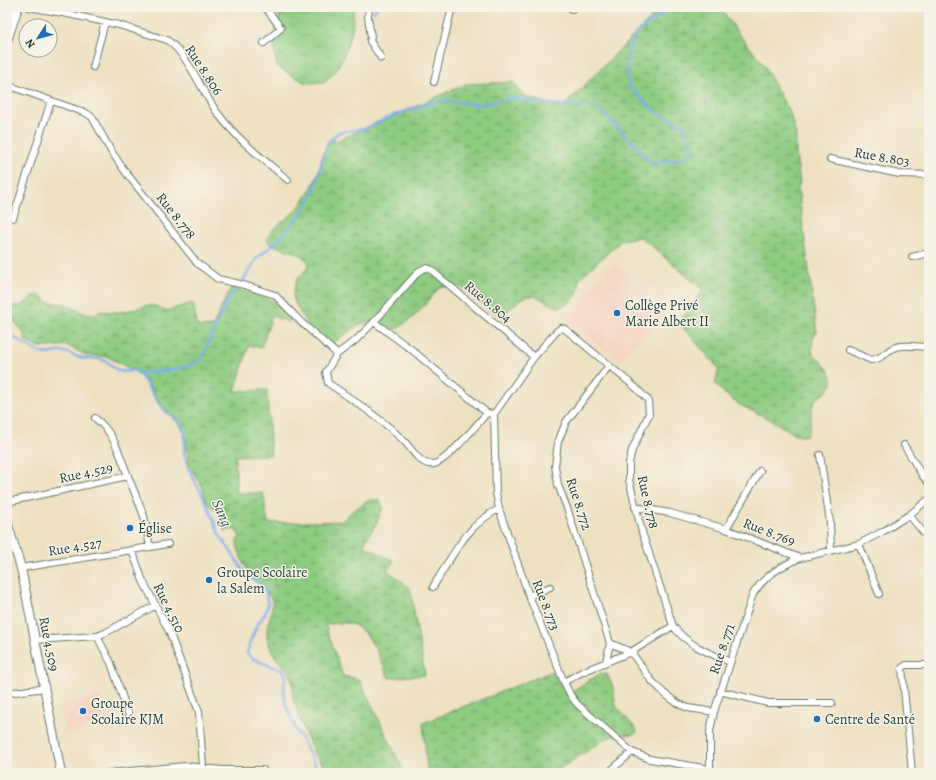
<svg xmlns="http://www.w3.org/2000/svg" width="936" height="780" viewBox="0 0 936 780" font-family="Alegreya,serif">
<style>
.built{fill:#f4d3c0}
.grass{fill:url(#grass-tufts);stroke:#56845a}
.wetland{fill:url(#wetland-marsh);stroke:#56845a}
.lines{fill:none;stroke-linecap:round;stroke-linejoin:round}
.stream{stroke:#7eafe9;stroke-width:2.5}
.minor-casing{stroke:#677666;stroke-width:8}
.tertiary-casing{stroke:#677666;stroke-width:10}
.minor{stroke:#fff;stroke-width:6}
.tertiary{stroke:#fff;stroke-width:8}
.poi-dot{fill:#1f6fb2;stroke:#f7f3e8;stroke-width:1.5}
.labels{text-anchor:middle;dominant-baseline:central;stroke-width:3;stroke-linejoin:round;paint-order:stroke}
.street-label{font-size:14px;fill:#1f3d34;stroke:#f7f3e8}
.poi-label{font-size:14px;fill:#1f3d34;stroke:#f7f3e8;text-anchor:start}
.water-label{font-size:15px;font-style:italic;fill:#375a61;stroke:#f7f3e8}
</style>
<defs>
<pattern id="grass-tufts" width="24" height="20" patternUnits="userSpaceOnUse"><rect width="24" height="20" fill="#8ecc81"/><path d="M3 7l-1-3M5 7V3M7 7l1-3M15 17l-1-3M17 17v-4M19 17l1-3" fill="none" stroke="#73a76a"/></pattern>
<pattern id="wetland-marsh" width="20" height="14" patternUnits="userSpaceOnUse"><rect width="20" height="14" fill="#8ecc81"/><path d="M1 5h8M5 5V1M11 12h8M15 12V8" fill="none" stroke="#73a76a"/></pattern>
</defs>
<rect width="100%" height="100%" fill="#f7f3e8"/>
<filter id="ink" filterUnits="userSpaceOnUse"><feTurbulence type="fractalNoise" baseFrequency=".025" numOctaves="2"/><feDisplacementMap in="SourceGraphic" scale="8" xChannelSelector="R" yChannelSelector="G"/><feConvolveMatrix kernelMatrix="1 2 1 2 8 2 1 2 1" color-interpolation-filters="sRGB"/></filter>
<filter id="wash" filterUnits="userSpaceOnUse"><feTurbulence type="fractalNoise" baseFrequency=".012" numOctaves="4" result="noise"/><feDisplacementMap in="SourceGraphic" scale="16" xChannelSelector="R" yChannelSelector="G"/><feGaussianBlur stdDeviation="0.9" result="paint"/><feColorMatrix in="noise" values="0 0 0 0 0 0 0 0 0 0 0 0 0 0 0 0 0 1.4 0 .05"/><feComposite in="paint" operator="in"/></filter>
<g filter="url(#wash)">
<rect width="100%" height="100%" fill="#eee1c2"/>
<!-- built -->
<path class="built" d="M615,262L653,303V306L663,316L619,362L580,330L566,321L575,311L605,268Z
M97,692L98,695H100L107,718L92,723V727L65,734L63,727L65,726L60,704L87,699L95,696L94,694Z"/>
<!-- grass -->
<path class="grass" d="M278,7H354L352,32L344,55L336,71L324,82L311,83L304,82L277,67L273,44L280,13Z"/>
<!-- wetland -->
<path class="wetland" d="M656,7H720L738,33L764,65L790,113L796,135V154L800,183L798,187L817,332L813,339L812,352C820,361 841,377 828,390C824,395 818,396 814,402C809,413 813,425 807,435L801,436L793,433L771,420L736,403L722,391L715,383L719,369L679,323L703,290L641,237L622,240L579,279C580,287 579,292 574,298C559,313 556,306 539,298C537,297 534,295 531,296C518,296 511,313 499,313C487,313 474,293 462,288C456,285 447,287 440,287L415,316L397,329L381,325L374,321L360,324L333,343C331,343 326,343 324,342C316,338 292,304 293,295C293,292 296,284 297,280C301,273 307,272 309,262L299,254L270,244L267,240C270,227 288,220 297,209C307,197 315,184 319,169C322,159 323,148 330,140L336,141L466,84L513,82L524,96L562,108L650,19Z
M231,287L276,302L292,317L289,322L272,316L261,348L249,345L235,391L267,390L271,455L235,456L237,493H263L268,523L342,521L350,513L369,500L379,499L383,508L376,524L363,545L394,561L387,570L410,588L425,675L389,678C381,662 374,639 358,627C349,621 335,623 325,625L343,676L359,679L405,773H329L315,755L305,733L293,699V684L290,673L276,658L270,647L267,637V627L272,610V600L267,592L250,574L242,560L237,545V540L240,537L235,529L224,531L219,513L208,504L204,495L202,486L189,465L185,433L179,424L163,407L150,387L140,374L108,357L86,355L66,345L48,347H38L31,344L26,341L23,332L12,318L7,317V305L21,306C29,302 32,292 43,297L47,302L65,304L86,314L95,315L98,311C109,312 119,313 130,310C148,306 149,302 166,311L192,303L193,304L198,327L213,326Z
M553,671L558,681L569,693L601,673L607,674L614,689L615,702L616,706L636,729L637,732L633,734L614,736L607,738L586,752L553,773H425L427,771L423,723Z"/>
<g class="lines">
<!-- stream -->
<path class="stream" d="M374,12L377,7
M7,334C16,338 36,352 42,353C50,355 57,351 64,352C69,352 74,356 78,357C86,360 95,357 103,360C116,364 113,376 133,370L138,373L143,379L160,405L167,413L178,420L185,431L184,452L188,467L210,511L219,534L247,576L262,585L266,593L268,605L265,614L257,625L250,643L247,653L251,658L284,671L286,676L284,683V693L286,704L297,732L301,737L319,773
M138,373L166,371L183,367L199,361L206,350L214,329L230,296L244,279L257,258L279,240L301,214L313,194L328,142L339,132L364,129L397,114L442,100L480,105L513,98L543,103L598,108L653,164L689,157L692,148L683,125L660,114L648,105L629,86L627,76V57L635,34L661,15L668,7"/>
</g>
</g>
<g filter="url(#ink)">
<g class="lines">
<defs>
<path id="minor" d="M29,7L68,14L119,25L167,40C189,55 202,93 219,115C239,141 263,159 288,180
M369,7L368,17L371,37L370,41L381,58
M572,7V9
M264,43L281,28L265,7
M93,67L105,22
M434,82L452,7
M7,85L86,113L92,117L111,151L124,170L197,263L218,279L244,285L275,295L301,322L337,354L356,340L374,322L412,350L487,413
M830,159L899,174L929,175
M7,216L13,218L51,101
M912,257L929,253
M374,322L419,271L425,268L430,269L534,357
M848,350L871,360C882,360 887,349 896,347C906,344 919,347 929,347
M337,354L326,372L328,383C354,401 382,419 404,441C412,449 421,467 434,464C448,461 477,424 487,413L494,414L534,357L557,331L561,328L565,329L635,387L648,400L649,414L632,450L629,463V480L642,532L673,626C687,645 709,653 730,662
M494,414L496,493L499,509L529,596L564,682L582,672L631,652L673,626
M904,445L922,475L929,483
M820,455L830,522L831,551
M128,476L144,516L150,547L132,550L143,581L169,631L199,712L203,767
M7,502L128,476C119,453 115,434 95,418
M635,507L670,513L726,529L800,558L859,544L882,532L909,515L929,499
M909,515L929,539
M726,529L760,471
M859,544L879,594
M150,547L168,544
M21,568L132,550
M433,587C451,558 467,524 499,509
M529,596L550,587
M97,636L111,663L128,713
M35,640L97,636L105,633L156,605
M610,643L631,652L651,680L665,694L677,703L688,708L714,712
M606,662L610,643L567,508L558,485L555,466L558,442L566,422L609,366
M564,682L571,696L577,704L632,752
M720,691L768,703H832
M7,693L45,688
M109,773L186,766L222,770H263
M608,773L632,752L650,759L709,769
M710,773V731L714,712L753,594C765,575 781,566 800,558
M912,773L902,668L906,665H929"/>
<path id="tertiary" d="M7,41L18,7
M7,522L21,568L61,773"/>
</defs>
<!-- minor casing -->
<use href="#minor" class="minor-casing"/>
<!-- tertiary casing -->
<use href="#tertiary" class="tertiary-casing"/>
<!-- minor -->
<use href="#minor" class="minor"/>
<!-- tertiary -->
<use href="#tertiary" class="tertiary"/>
</g>
</g>
<!-- markers -->
<g class="poi-dot">
<circle cx="617" cy="313" r="4"/>
<circle cx="130" cy="528" r="4"/>
<circle cx="209" cy="580" r="4"/>
<circle cx="83" cy="711" r="4"/>
<circle cx="817" cy="719" r="4"/>
</g>
<g class="labels">
<!-- street labels -->
<g class="street-label">
<text transform="translate(204 70) rotate(57)">Rue 8.806</text>
<text transform="translate(882 157) rotate(10)">Rue 8.803</text>
<text transform="translate(176 216) rotate(52)">Rue 8.778</text>
<text transform="translate(488 302) rotate(40)">Rue 8.804</text>
<text transform="translate(86 473) rotate(-12)">Rue 4.529</text>
<text transform="translate(648 502) rotate(77)">Rue 8.778</text>
<text transform="translate(579 504) rotate(72)">Rue 8.772</text>
<text transform="translate(769 532) rotate(21)">Rue 8.769</text>
<text transform="translate(75 547) rotate(-9)">Rue 4.527</text>
<text transform="translate(546 605) rotate(69)">Rue 8.773</text>
<text transform="translate(169 608) rotate(64)">Rue 4.510</text>
<text transform="translate(49 644) rotate(79)">Rue 4.509</text>
<text transform="translate(722 649) rotate(-71)">Rue 8.771</text>
</g>
<!-- poi labels -->
<g class="poi-label">
<text x="625" y="305">Collège Privé<tspan x="625" dy="16">Marie Albert II</tspan></text>
<text x="138" y="528">Église</text>
<text x="217" y="572">Groupe Scolaire<tspan x="217" dy="16">la Salem</tspan></text>
<text x="91" y="703">Groupe<tspan x="91" dy="16">Scolaire KJM</tspan></text>
<text x="825" y="719">Centre de Santé</text>
</g>
<!-- water labels -->
<g class="water-label">
<text transform="translate(222 513) rotate(67)">Sang</text>
</g>
</g>
<!-- margin -->
<rect width="936" height="780" fill="none" stroke="#f7f3e8" stroke-width="24"/>
<!-- north arrow -->
<g transform="translate(38 38) rotate(234)"><circle r="19" fill="#f7f3e8" stroke="#a1aaa0"/>
<path d="M0-3L7 15L0 10L-7 15Z" fill="#1f6fb2"/>
<text y="-6" font-size="11" font-weight="bold" text-anchor="middle" fill="#1f3d34">N</text>
</g>
</svg>
